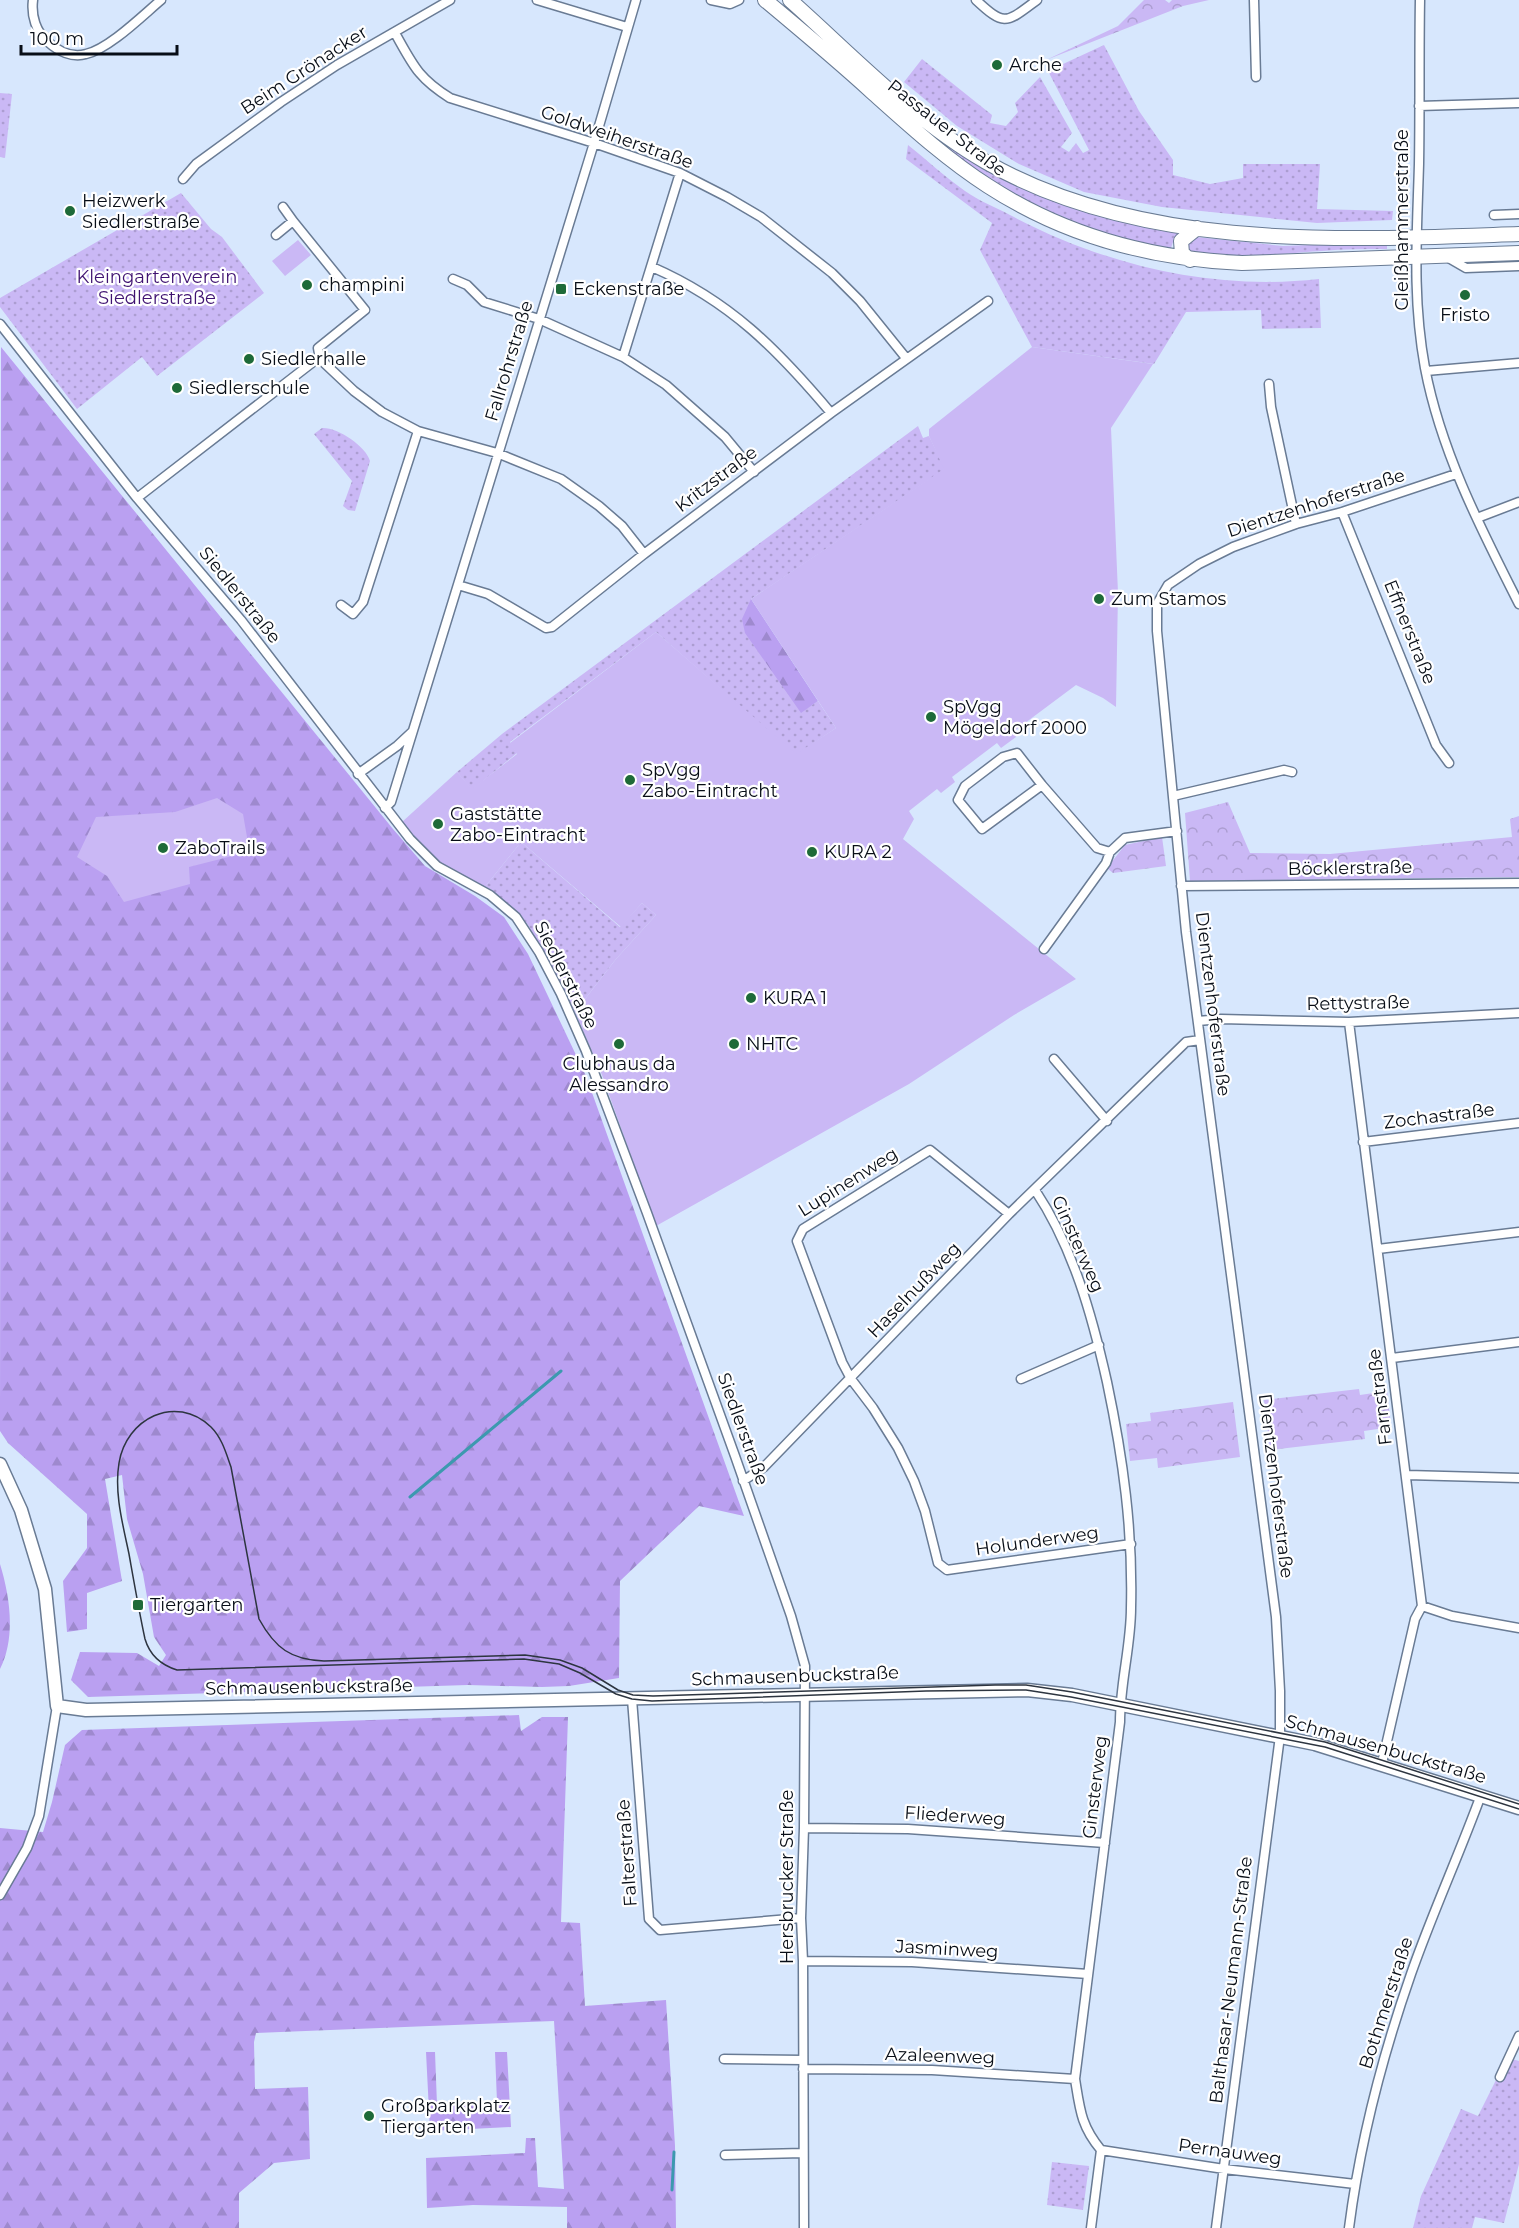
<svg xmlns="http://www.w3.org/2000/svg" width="1519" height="2228" viewBox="0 0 1519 2228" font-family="Montserrat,sans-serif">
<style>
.grass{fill:url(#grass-dots)}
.forest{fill:url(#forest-firs)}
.park{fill:url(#park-crowns)}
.pitch{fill:#cab8f5}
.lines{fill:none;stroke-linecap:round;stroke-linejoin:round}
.stream{stroke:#3c99af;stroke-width:3}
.street-casing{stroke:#697b94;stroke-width:11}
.secondary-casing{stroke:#697b94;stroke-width:15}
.primary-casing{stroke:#697b94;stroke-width:16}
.street{stroke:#fff;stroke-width:8}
.secondary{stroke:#fff;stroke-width:12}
.primary{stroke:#fff;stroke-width:14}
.tram{stroke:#2d3540;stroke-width:1.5}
.poi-dot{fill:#1e6a38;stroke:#fff;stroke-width:2}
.labels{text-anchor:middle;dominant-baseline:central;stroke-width:4.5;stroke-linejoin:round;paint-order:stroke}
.poi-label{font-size:18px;fill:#080e17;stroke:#fff;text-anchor:start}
.street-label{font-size:18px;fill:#080e17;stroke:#fff}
.park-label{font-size:18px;fill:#3f1271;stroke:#fff}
</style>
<defs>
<pattern id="grass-dots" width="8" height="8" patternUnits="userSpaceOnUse" patternTransform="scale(1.5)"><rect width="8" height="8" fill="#cab8f5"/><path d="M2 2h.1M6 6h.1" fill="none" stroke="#ac9dd1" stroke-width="1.8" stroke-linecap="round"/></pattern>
<pattern id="forest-firs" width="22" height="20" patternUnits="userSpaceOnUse" patternTransform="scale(1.5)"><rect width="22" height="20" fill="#baa0f1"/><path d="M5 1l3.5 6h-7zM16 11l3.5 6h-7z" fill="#9e89ce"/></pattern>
<pattern id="park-crowns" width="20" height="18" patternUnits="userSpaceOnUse" patternTransform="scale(1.5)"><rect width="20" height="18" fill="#cab8f5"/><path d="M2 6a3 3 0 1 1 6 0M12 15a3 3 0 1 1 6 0" fill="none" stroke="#ac9dd1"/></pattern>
</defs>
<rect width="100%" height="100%" fill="#d7e7fd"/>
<!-- grass -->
<path class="grass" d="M1104,45L1139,111L1173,160V175L1210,184L1243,178V164H1320L1317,209L1393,211L1392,220L1317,223L1162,207L1084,192L1019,164L957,126L904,82L922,59L992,115L990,123L1006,126L1018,112L1015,103L1040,77L1072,133L1061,147L1069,152L1076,143L1083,153L1089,150L1048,71Z
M0,93L12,94L5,158L0,157Z
M925,126L975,161L1183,231L1175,236L1170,251C1071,229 1001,194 923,129Z
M908,145C927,160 945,177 965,191C979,201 995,207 1010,215C1104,265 1212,291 1319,279L1321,328L1262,329L1261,310L1186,312L1154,364L1032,347L980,250L992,223L906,159Z
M181,193L211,229L222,237L264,293L157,376L142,357L77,409L0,307V298Z
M1196,237L1283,246L1387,242V249C1365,249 1343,249 1322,251C1294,252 1208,264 1188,249L1187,242Z
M918,426L923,438L929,436L945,469L751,599L801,712L818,701L836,728L796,755L656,632L510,742L517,753L472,790L457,772L502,734Z
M322,428C337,427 366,446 370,461L355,511L348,510L343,506L352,481L314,434Z
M521,842L620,927L642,903L656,915L616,959L575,1012L528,925L513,908L484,888Z
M1512,2059L1519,2061V2164L1504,2223L1475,2217L1472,2228H1413L1421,2196L1461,2109L1478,2116L1498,2076Z
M1052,2162L1089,2166L1083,2210L1047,2205Z"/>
<!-- forest -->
<path class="forest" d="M1,347L393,829L425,866L475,896L504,917L528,954L586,1076L744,1516L699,1506L620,1581L619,1678L569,1686L542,1687L468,1685L88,1697L71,1680L80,1652L137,1653L159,1666L166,1655L154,1637L143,1574L127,1519L122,1475L105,1479L122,1581L87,1593V1629L67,1632L63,1581L87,1548V1514L8,1443L0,1431Z
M751,599L818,701L801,713L745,633L742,619Z
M0,1564C10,1597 16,1637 0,1669Z
M519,1715L521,1731L542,1717H568L561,1922L580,1923L585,2006L666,2000L675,2146L676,2228H567V2207L473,2205L427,2208L426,2158L525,2153L526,2138H535L538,2187L564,2189L554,2021L256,2033L254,2042L255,2089L308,2087L310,2159L274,2163L239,2193V2228H0V1828L43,1832L52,1802L65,1745L82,1730Z
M426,2052H435L437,2105L497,2102L495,2052H507L511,2127L430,2131Z"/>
<!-- park -->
<path class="park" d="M1144,0H1165L1169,3L1172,0H1209L1183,6L1046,60L1118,26Z
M1228,802L1250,853L1330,854L1512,837L1510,819L1519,816V877L1190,881L1185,813Z
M1162,837L1166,866L1113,873L1107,868L1125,845Z
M1359,1389L1360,1395L1387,1391L1391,1427L1364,1431L1365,1439L1270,1450L1264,1400Z
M1233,1402L1240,1457L1158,1468L1157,1458L1130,1461L1126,1424L1151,1421L1150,1413Z"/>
<!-- pitch -->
<path class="pitch" d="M298,240L311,255L285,276L272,261Z
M1032,347L1153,364L1111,428L1118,593L1116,707L1103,698L1076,685L1013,732L1016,737L1001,748L997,743L952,777L955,782L941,793L937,789L909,811L914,819L903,839L1076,979L1014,1015L909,1084L656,1226L602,1075L575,1012L616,959L656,915L642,903L621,927L521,842L484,888L440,863L418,843L402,822L457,772L472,789L517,754L510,743L656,632L796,754L836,728L751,599L944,469L929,436V429Z
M217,798L243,814L248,843L244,853L189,867L190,884L124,902L107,876L77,857L96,817L175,812Z"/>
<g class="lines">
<!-- stream -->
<path class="stream" d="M410,1497L561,1371
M672,2190L674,2152"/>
<defs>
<path id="street" d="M33,0C31,16 36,32 48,42C58,51 72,58 86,54C109,49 143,15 161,0
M537,0L627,27
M711,0L730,4L739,0
M976,0C1005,27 1006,23 1037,0
M1254,0L1256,77
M1420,0C1419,55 1420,109 1419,164C1417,235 1412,297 1425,368C1441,452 1481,529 1519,604
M395,33C413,65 418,78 450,98L594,143L680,173L727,197L761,217L832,273L860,301L906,358
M1419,106L1519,103
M183,179L196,164L281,102L337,65L450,0
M283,207L293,221
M1494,215L1519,214
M276,235L293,221L365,310L318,348L320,359
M1447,257L1466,268L1519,266
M652,267C730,301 777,349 831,413
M453,279L467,285L484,302L539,319L623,357L666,385L725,437L754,472
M0,324L137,498L241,620L410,839L437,866L490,895L516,917L539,952L561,994L586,1051L647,1213L735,1456L791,1616L805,1666L804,1828L801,1918L803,1961L804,2228
M623,357L680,173
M1426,371L1519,363
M1269,384L1271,407L1296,524
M137,498L313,362L320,359L354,391L382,412L418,431L497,453L561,479L599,506L622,526L644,554
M1342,512L1436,745L1449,763
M1477,518L1519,502
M458,585L488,594L546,628L552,627L644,554L831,413L988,301
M341,605L353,614L363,602L418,431
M358,774L397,746L412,732
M1042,785L982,829L958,800L965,786L1003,757L1017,753L1042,785L1097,848L1110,852L1125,838L1177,831
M1173,796L1284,770L1292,772
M385,808L391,802L594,143L636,0
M1181,886L1519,883
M1044,949L1106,863L1110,852
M1198,1021L1221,1019L1349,1022L1519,1013
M1349,1022L1422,1606L1415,1619L1382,1763
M1054,1059L1107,1121
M1363,1142L1519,1123
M1035,1190C1073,1247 1092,1315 1107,1382C1123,1458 1133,1530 1131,1608C1131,1646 1120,1683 1120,1722L1075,2079C1080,2110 1081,2126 1101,2150L1091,2228
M1009,1214L930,1150L803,1229L797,1241L842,1362L851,1379L873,1408L898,1448L914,1481L925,1511L938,1563L947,1570L1131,1544
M1378,1249L1519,1232
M1392,1358L1519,1342
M1021,1379L1099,1345
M1407,1475L1519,1478
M743,1481L764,1467L1009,1214L1186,1042L1200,1040
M1422,1606L1452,1616L1519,1628
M632,1699L649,1919L660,1930L801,1918
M804,1828L908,1829L1105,1843
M0,1895L27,1848L39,1816L57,1706
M803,1961L912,1962L1088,1974
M724,2059L803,2060
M803,2069L932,2070L1075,2079
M1500,2077L1519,2036
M1101,2150L1224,2169L1355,2184
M725,2155L803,2153
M1216,2228L1280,1736V1691L1276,1617L1186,932L1157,631V604L1168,585L1199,564L1233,547L1296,524L1342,512L1456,474
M1349,2228C1360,2142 1382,2057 1411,1974C1432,1914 1459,1855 1481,1795"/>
<path id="secondary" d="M0,1464L21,1510L45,1589L57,1706L86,1710L1027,1690L1072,1695L1315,1744L1519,1808"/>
<path id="primary" d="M765,0C801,30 837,60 872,92C909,125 946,159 988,186C1065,236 1151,259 1242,263L1519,253
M790,0C852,55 913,120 986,162C1143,252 1344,240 1519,234
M1190,260L1182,253L1181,241L1197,228"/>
</defs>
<!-- street casing -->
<use href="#street" class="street-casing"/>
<!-- secondary casing -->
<use href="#secondary" class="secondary-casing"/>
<!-- primary casing -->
<use href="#primary" class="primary-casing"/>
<!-- street -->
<use href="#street" class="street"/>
<!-- secondary -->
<use href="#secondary" class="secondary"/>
<!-- primary -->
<use href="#primary" class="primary"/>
<!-- tram -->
<path class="tram" d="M1519,1804L1325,1742L1072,1692L1026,1685H995L653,1696L633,1695L618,1690L582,1668L560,1660L525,1655L324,1661C291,1660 275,1648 259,1619L231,1467C226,1453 222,1438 211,1427C175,1393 126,1419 119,1463C114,1493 123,1525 129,1554C134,1582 139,1611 145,1639C150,1656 161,1665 177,1670L524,1659L559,1664L580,1673L616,1694L632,1699L652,1701L926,1691L1026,1690L1071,1697L1325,1747L1519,1809"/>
</g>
<!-- markers -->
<g class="poi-dot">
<circle cx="997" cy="65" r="6"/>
<circle cx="70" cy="211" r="6"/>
<circle cx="307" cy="285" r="6"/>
<rect x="555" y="283" width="12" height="12" rx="3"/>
<circle cx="1465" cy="295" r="6"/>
<circle cx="249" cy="359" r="6"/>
<circle cx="177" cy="388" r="6"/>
<circle cx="1099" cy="599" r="6"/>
<circle cx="931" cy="717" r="6"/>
<circle cx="630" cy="780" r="6"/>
<circle cx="438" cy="824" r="6"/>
<circle cx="163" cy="848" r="6"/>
<circle cx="812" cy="852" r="6"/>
<circle cx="751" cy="998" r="6"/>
<circle cx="619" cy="1044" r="6"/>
<circle cx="734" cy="1044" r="6"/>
<rect x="132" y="1599" width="12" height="12" rx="3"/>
<circle cx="369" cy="2116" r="6"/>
</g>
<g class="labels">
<!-- poi labels -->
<g class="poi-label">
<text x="1009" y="65">Arche</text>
<text x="82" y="201">Heizwerk<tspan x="82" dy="21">Siedlerstraße</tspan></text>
<text x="319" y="285">champini</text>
<text x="573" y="289">Eckenstraße</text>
<text x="1465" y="315" text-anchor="middle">Fristo</text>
<text x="261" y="359">Siedlerhalle</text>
<text x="189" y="388">Siedlerschule</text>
<text x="1111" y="599">Zum Stamos</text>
<text x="943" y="707">SpVgg<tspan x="943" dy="21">Mögeldorf 2000</tspan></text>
<text x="642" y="770">SpVgg<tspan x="642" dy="21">Zabo-Eintracht</tspan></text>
<text x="450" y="814">Gaststätte<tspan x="450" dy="21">Zabo-Eintracht</tspan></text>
<text x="175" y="848">ZaboTrails</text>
<text x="824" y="852">KURA 2</text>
<text x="763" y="998">KURA 1</text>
<text x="746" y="1044">NHTC</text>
<text x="619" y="1064" text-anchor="middle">Clubhaus da<tspan x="619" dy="21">Alessandro</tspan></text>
<text x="150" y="1605">Tiergarten</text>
<text x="381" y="2106">Großparkplatz<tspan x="381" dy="21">Tiergarten</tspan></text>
</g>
<!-- street labels -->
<g class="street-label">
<text transform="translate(304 70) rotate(-33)">Beim Grönacker</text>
<text transform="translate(947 128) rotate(38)">Passauer Straße</text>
<text transform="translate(617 137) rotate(19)">Goldweiherstraße</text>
<text transform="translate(1402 220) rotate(-90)">Gleißhammerstraße</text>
<text transform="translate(509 361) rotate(-73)">Fallrohrstraße</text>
<text transform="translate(716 479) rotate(-37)">Kritzstraße</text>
<text transform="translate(1316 503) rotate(-18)">Dientzenhoferstraße</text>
<text transform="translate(240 595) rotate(51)">Siedlerstraße</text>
<text transform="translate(1410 632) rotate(68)">Effnerstraße</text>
<text transform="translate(1350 868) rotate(-1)">Böcklerstraße</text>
<text transform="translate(566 975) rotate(63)">Siedlerstraße</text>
<text transform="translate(1358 1003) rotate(-1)">Rettystraße</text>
<text transform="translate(1213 1004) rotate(83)">Dientzenhoferstraße</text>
<text transform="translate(1439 1116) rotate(-7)">Zochastraße</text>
<text transform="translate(848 1182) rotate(-32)">Lupinenweg</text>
<text transform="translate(1078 1244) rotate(66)">Ginsterweg</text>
<text transform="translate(914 1290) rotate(-46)">Haselnußweg</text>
<text transform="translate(1380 1397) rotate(-97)">Farnstraße</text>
<text transform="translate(743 1429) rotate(70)">Siedlerstraße</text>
<text transform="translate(1276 1486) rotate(83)">Dientzenhoferstraße</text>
<text transform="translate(1037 1541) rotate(-8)">Holunderweg</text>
<text transform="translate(795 1676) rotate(-2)">Schmausenbuckstraße</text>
<text transform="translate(309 1687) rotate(-1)">Schmausenbuckstraße</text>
<text transform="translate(1386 1749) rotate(16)">Schmausenbuckstraße</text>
<text transform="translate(1095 1787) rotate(-83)">Ginsterweg</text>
<text transform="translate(955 1816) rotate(4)">Fliederweg</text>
<text transform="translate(627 1853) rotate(-94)">Falterstraße</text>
<text transform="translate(787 1877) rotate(-90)">Hersbrucker Straße</text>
<text transform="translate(947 1949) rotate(3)">Jasminweg</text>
<text transform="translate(1231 1980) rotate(-83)">Balthasar-Neumann-Straße</text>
<text transform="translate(1386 2003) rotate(-72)">Bothmerstraße</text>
<text transform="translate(940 2056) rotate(2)">Azaleenweg</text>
<text transform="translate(1230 2152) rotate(8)">Pernauweg</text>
</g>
<!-- park labels -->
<g class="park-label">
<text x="157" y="277">Kleingartenverein<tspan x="157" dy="21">Siedlerstraße</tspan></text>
</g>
</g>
<!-- scale -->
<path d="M21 45v9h156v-9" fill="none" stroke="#080e17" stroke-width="3"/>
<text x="30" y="45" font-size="18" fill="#080e17" stroke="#ffffff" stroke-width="4.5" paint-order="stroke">100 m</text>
</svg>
